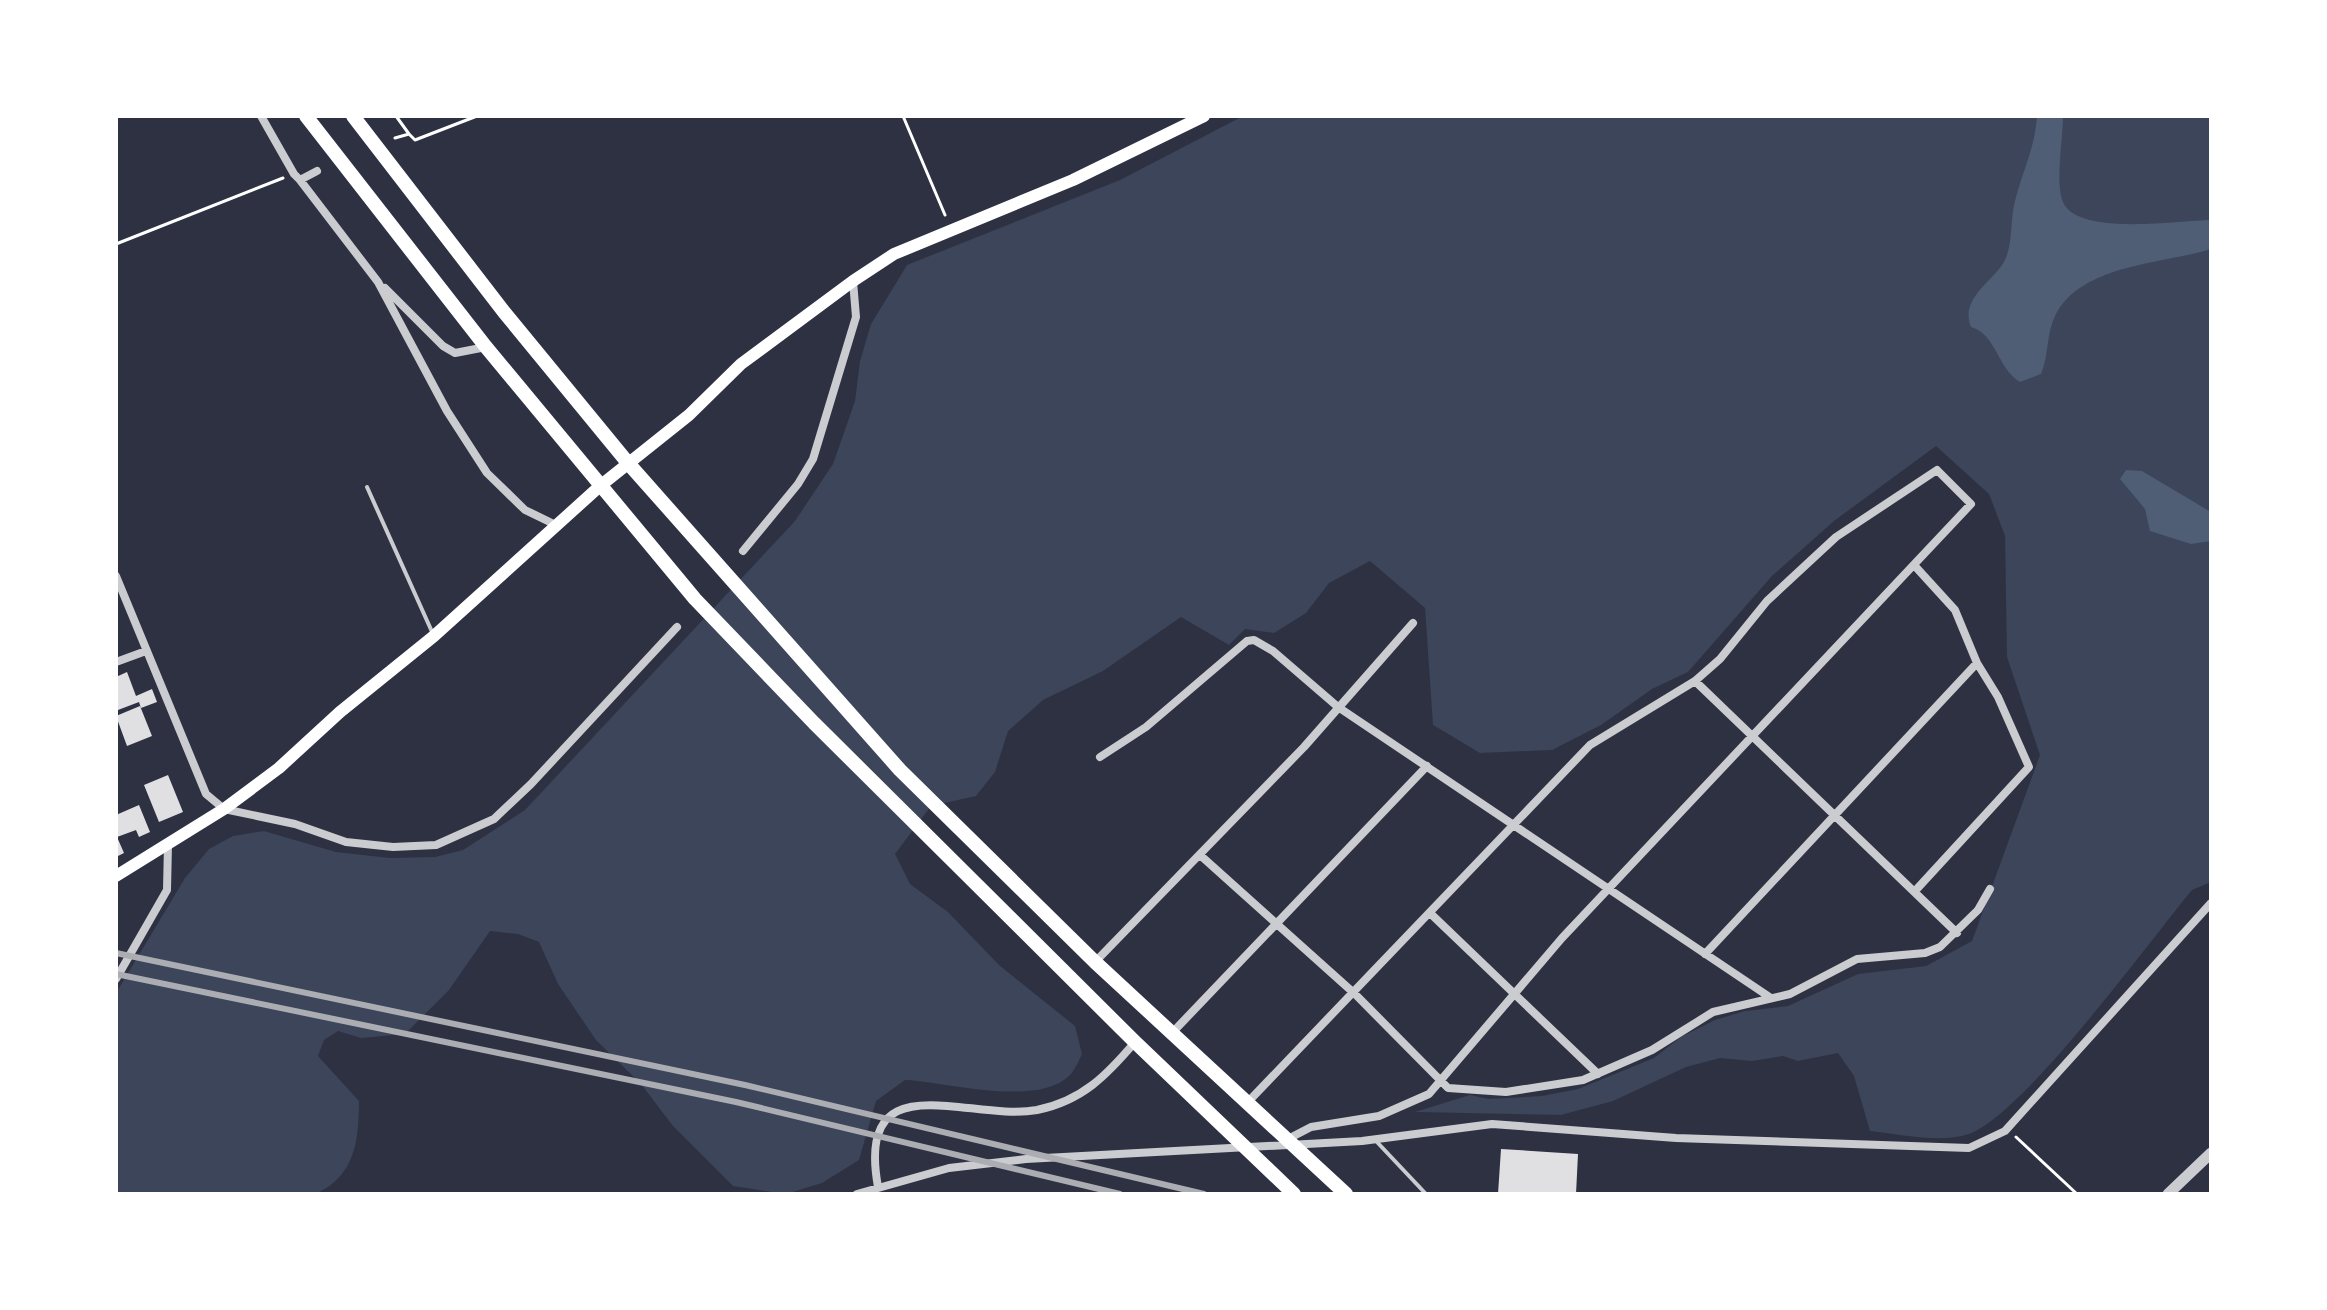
<svg xmlns="http://www.w3.org/2000/svg" width="2327" height="1310" viewBox="0 0 2327 1310" font-family="'Nunito Sans',sans-serif">
<style>
.green{fill:#3c4559}
.water{fill:#4f5d75}
.building{fill:#e0e0e3}
.lines{fill:none;stroke-linecap:round;stroke-linejoin:round}
.path{stroke:#fff;stroke-width:3}
.service{stroke:#caccd0;stroke-width:4}
.minor{stroke:#caccd0;stroke-width:8}
.tertiary{stroke:#caccd0;stroke-width:11}
.secondary{stroke:#fff;stroke-width:12}
.trunk{stroke:#fff;stroke-width:14}
.rail{stroke:#abadb3;stroke-width:6}
</style>
<rect width="100%" height="100%" fill="#2d3142"/>
<!-- green -->
<path class="green" d="M1243,116H2211V882L2192,890C2149,942 2023,1115 1969,1134C1940,1144 1900,1134 1870,1131L1854,1076L1838,1053L1798,1061L1783,1056L1752,1061L1720,1058L1686,1067L1613,1101L1561,1115L1415,1112L1470,1095L1489,1099L1542,1096L1578,1089L1654,1058L1681,1037L1715,1020L1745,1011L1788,1006L1858,974L1926,966L1972,941L2040,755L2007,657L2005,536L1989,494L1936,446L1834,521L1772,576L1688,672L1652,689L1601,725L1552,750L1480,753L1433,725L1425,608L1370,561L1329,583L1306,613L1274,633L1245,629L1229,645L1181,617L1103,671L1043,700L1008,731L995,772L976,796L931,806L895,854L910,884L948,912L999,965L1075,1026L1082,1054C1079,1060 1075,1070 1070,1075C1037,1108 947,1082 905,1080L876,1101L859,1160L822,1183L786,1194L733,1186L673,1126L641,1084L596,1040L558,984L539,942L518,934L490,931L449,990L405,1034L361,1038L338,1031L324,1040L318,1056L359,1101C359,1140 355,1177 315,1194H116V993L185,878L209,849L233,836L264,831L336,852L390,858L435,857L463,850L525,810L795,521L833,464L855,401L860,361L871,324L907,265L1120,180Z"/>
<!-- water -->
<path class="water" d="M2037,116H2063C2063,138 2055,184 2063,202C2078,237 2180,220 2211,220V249C2163,264 2083,264 2056,314C2046,333 2049,355 2041,374L2020,382C1997,368 1997,335 1971,327C1960,300 1989,284 2002,265C2013,249 2010,224 2014,205C2021,174 2035,149 2037,116Z
M2126,470L2142,471L2211,512V541L2191,544L2150,531L2145,509L2120,479Z"/>
<!-- building -->
<path class="building" d="M127,672L136,696L152,689L157,702L141,708L139,702L118,710L116,677Z
M140,706L152,736L127,746L116,716Z
M168,775L183,812L159,822L144,785Z
M139,805L150,832L139,837L136,830L117,837L124,853L116,857V815Z
M1501,1149L1578,1154L1576,1194H1498Z"/>
<g class="lines">
<!-- path -->
<path class="path" d="M396,116L409,134
M903,116L945,215
M395,138L409,134L415,140L477,116
M116,244L283,178
M2016,1137L2077,1194"/>
<!-- service -->
<path class="service" d="M367,487L433,634
M1376,1141L1426,1194"/>
<!-- minor -->
<path class="minor" d="M261,116L294,174L300,180L317,171
M300,180L378,282L447,411L487,473L525,510L558,526
M385,288L443,346L455,353L486,347
M743,551L798,484L813,459L856,317L853,281
M1914,565L1955,610L1977,663L1998,697L2029,767L1915,891
M116,576L206,794L224,809L295,824L346,842L393,847L436,845L494,819L531,784L677,627
M116,662L146,651
M1695,681L1957,933
M1100,757L1146,727L1247,641L1254,640L1273,651L1338,707L1771,998
M1200,855L1355,994L1448,1088L1506,1092L1583,1080L1652,1050L1713,1012L1790,994L1857,959L1925,953L1940,947L1978,910L1990,889
M1431,914L1598,1074
M1705,954L1977,663
M1095,962L1304,747L1413,623
M116,979L167,890L168,844
M1171,1034L1427,766
M1246,1104L1590,745L1695,681L1720,659L1767,601L1836,537L1937,470L1971,504L1562,938L1429,1094L1379,1116L1311,1127L1286,1140
M878,1187C855,1060 968,1122 1037,1110C1082,1101 1107,1075 1135,1042
M857,1194L949,1168L1026,1159L1362,1141L1492,1124L1676,1138L1969,1148L2005,1131L2211,903"/>
<!-- tertiary -->
<path class="tertiary" d="M2168,1194L2211,1153"/>
<!-- secondary -->
<path class="secondary" d="M116,876L224,809L279,768L340,712L434,636L600,486L689,415L741,364L853,281L894,254L1073,180L1204,116"/>
<!-- trunk -->
<path class="trunk" d="M306,116L486,347L695,599L814,723L1135,1042L1294,1194
M353,116L504,312L628,463L900,770L1095,962L1346,1194"/>
<!-- rail -->
<path class="rail" d="M116,953L745,1085L1204,1194
M116,974L736,1102L1120,1194"/>
</g>
<!-- border -->
<rect width="2327" height="1310" fill="none" stroke="#ffffff" stroke-width="236"/>
</svg>
